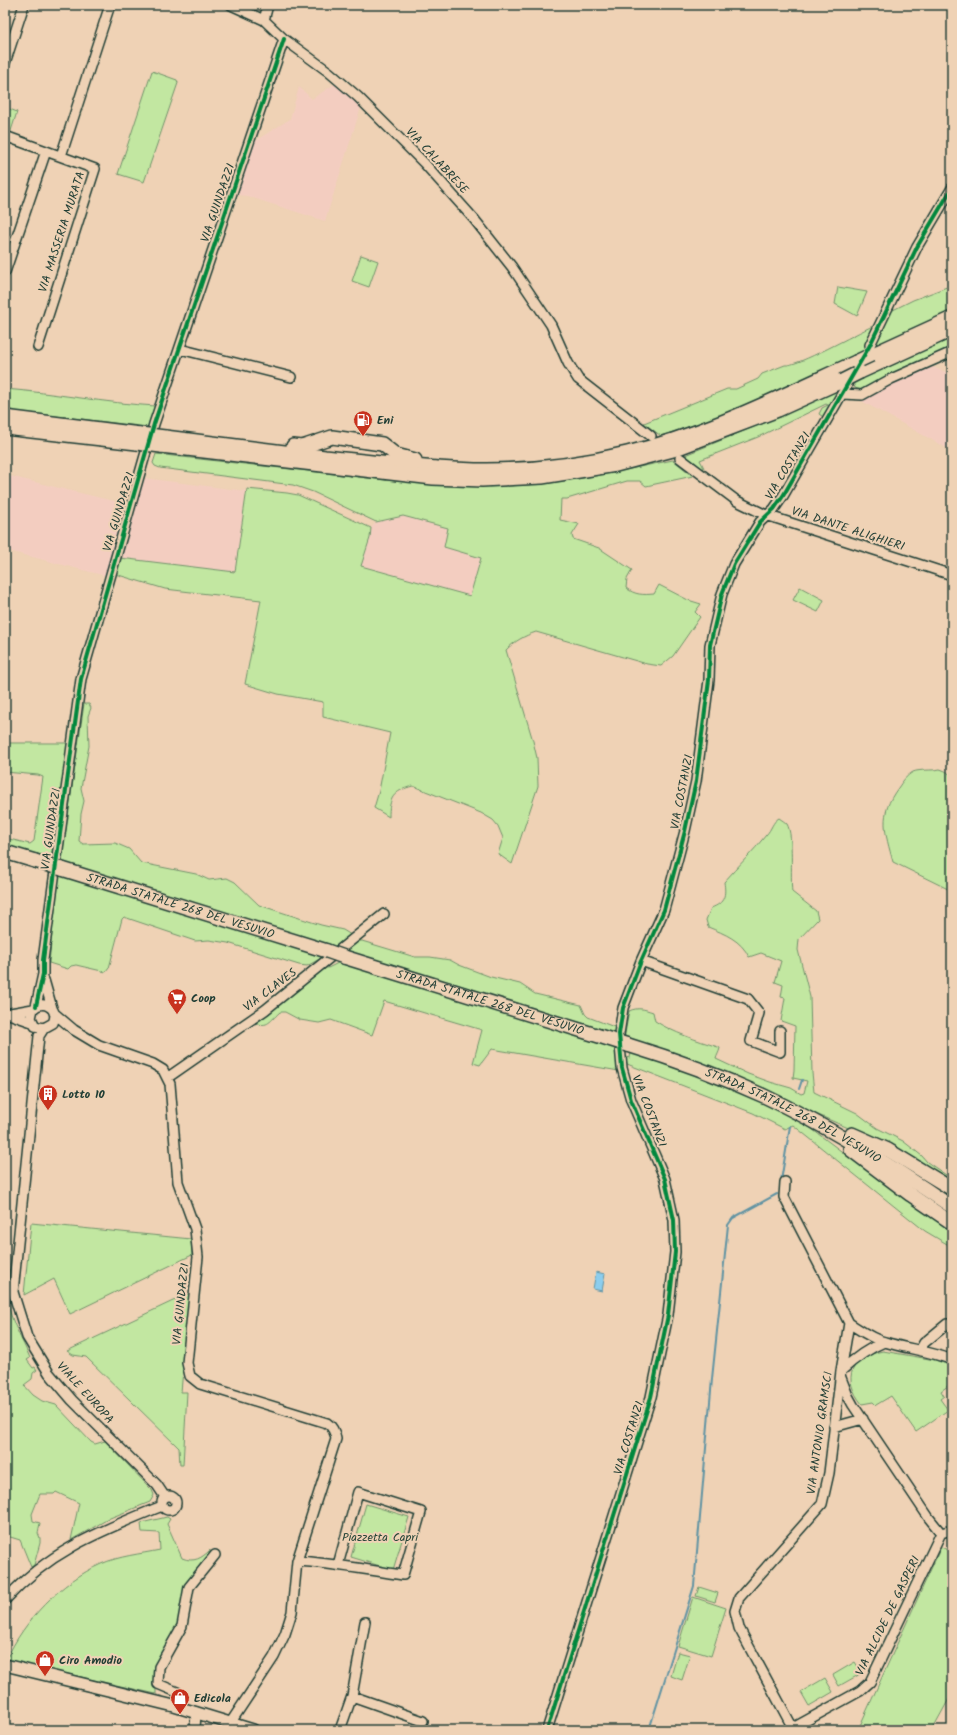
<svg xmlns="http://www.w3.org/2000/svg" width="957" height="1735" viewBox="0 0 957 1735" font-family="Kalam,sans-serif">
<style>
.built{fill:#f3cdc0}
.green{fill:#c2e7a1;stroke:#70926a}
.water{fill:#8ccded;stroke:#6093a3}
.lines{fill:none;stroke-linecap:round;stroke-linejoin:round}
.stream{stroke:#6093a3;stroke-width:2}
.minor-casing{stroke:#1f3d34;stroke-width:12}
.major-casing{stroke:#1f3d34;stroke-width:14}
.highway-casing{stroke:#1f3d34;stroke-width:16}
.minor{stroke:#efd2b5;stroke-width:9}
.major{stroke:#efd2b5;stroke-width:11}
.highway{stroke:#efd2b5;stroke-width:13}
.highway-bridge-casing{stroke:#1f3d34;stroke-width:16;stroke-linecap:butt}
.highway-bridge{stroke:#efd2b5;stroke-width:13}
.cycleway-casing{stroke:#efd2b5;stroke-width:6}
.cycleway{stroke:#00873e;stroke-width:4}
.labels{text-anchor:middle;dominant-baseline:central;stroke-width:4;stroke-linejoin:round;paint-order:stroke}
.street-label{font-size:12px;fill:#1f3d34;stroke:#efd2b5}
.poi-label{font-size:12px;font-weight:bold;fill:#1f3d34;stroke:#efd2b5;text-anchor:start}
.park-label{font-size:12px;fill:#274639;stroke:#efd2b5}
</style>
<rect width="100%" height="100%" fill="#efd2b5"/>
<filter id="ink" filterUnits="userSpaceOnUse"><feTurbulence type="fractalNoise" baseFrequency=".025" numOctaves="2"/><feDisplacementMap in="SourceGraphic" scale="8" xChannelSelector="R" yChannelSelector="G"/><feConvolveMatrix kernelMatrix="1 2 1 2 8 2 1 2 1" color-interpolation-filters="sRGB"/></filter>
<g filter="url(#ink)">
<!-- built -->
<path class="built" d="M336,83L361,107L325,221L247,196L237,195L255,141L290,119L299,87L312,99Z
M926,365L952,374V451L858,399Z
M5,475L126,504L106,576L5,550Z
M143,478L246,491L235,572L120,558Z
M403,516L449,528L444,547L481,557L470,596L361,566L370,538L371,528L376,522Z"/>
<!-- green -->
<path class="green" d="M152,71L177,80L178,83L144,182L118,174Z
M5,107L17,112L10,134L5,132Z
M361,255L378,261L369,287L352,281Z
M952,285V311L872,347L889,312L913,300Z
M838,287L867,292L857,316L835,304Z
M873,326L864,351L723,415L661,436L644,423L727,389H736L758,379L762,374L785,365C797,367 856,333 873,326Z
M952,336V350L865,391L855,388L853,382Z
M844,386L826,419L819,414L822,408L828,405L826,404L758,437L700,460L704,468L703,470L685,455L773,419Z
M5,389C55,393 105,403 155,406L148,427L5,410Z
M156,454C215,461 274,467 334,474C392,481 450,488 509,486C565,484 619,471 673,460L693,476L646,486L640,481H627L567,499H561L560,520L579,524L572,535L573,539L599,548L632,570L627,579L626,588C635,595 643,595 654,594L659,585L688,600L701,604L695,612L700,617L673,656L661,666L647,664L536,632C524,636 515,641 506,650L533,741L537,758L538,786L512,864L498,854L503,838L498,826L493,820L481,813L413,786C393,791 389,798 389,817L374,808L379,791L390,733L323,717V702L278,694L245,684L261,600L165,589L115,574L120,558L235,572L247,489L287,493L298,495L371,528L370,538L361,566L470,596L481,558L444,547L448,528L403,516L376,522L313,492L293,485L160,468L155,466L153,463Z
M800,587L824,600L818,612L793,600Z
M84,704H89L91,708L88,716L89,746L81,788L84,801L81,814L79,841L83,844L115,843L129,849L141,863L196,874L209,880L227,878L235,882L259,905L321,925L343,930L351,935L350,940L338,949L61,863Z
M5,743H69L51,860L5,845V838L30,844L34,841L43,777L38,775L5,772Z
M940,769C949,772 951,774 952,783V891L893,862C885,832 878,815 898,788C902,782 906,776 913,772C920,769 932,771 940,769Z
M779,818C782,820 785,822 787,824C794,836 790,876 792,892L816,911L818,919L799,939L798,950L810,997L812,1073L814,1092L857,1113L877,1128L903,1141L922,1156L927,1162L952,1179V1186L853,1130L816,1114L721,1070L671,1053L624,1039L629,1011C638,1007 644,1009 653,1012L655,1021C674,1033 696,1040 718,1047L720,1048C719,1053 717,1055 716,1059L748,1074L770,1082L791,1088L801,1094L804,1093L807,1081L793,1078L794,1070L795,1026L781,1021L785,998L781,997L783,985L775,982L781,961L761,953L749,957C741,940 725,934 708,927L706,920L711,908C725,903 726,895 724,882C738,866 753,852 766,835C772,829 772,822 779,818Z
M58,875L323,957L307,966L299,965L228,943L209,940L195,941L124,917L122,919L109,968L106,972L76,965L71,966L68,969L49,963Z
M357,941H362L415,957H430L450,960L459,965L491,977L520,984L535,994L581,1005L585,1014L588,1017L617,1028L616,1036L344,952Z
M340,962L616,1048L619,1071L492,1049L480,1065L473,1063L482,1030L384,1001L372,1035L331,1020L319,1023L300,1020L285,1012H280C268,1023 268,1028 252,1022L322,967L328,968Z
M631,1052L712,1080L765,1103L805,1124L885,1184L952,1228V1247L925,1231L793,1125L785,1129L753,1113L627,1064L626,1057L630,1058Z
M31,1223L191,1239L192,1255L70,1314L54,1279L24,1295Z
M5,1270H10C8,1281 6,1291 8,1302C10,1320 23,1341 30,1358L27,1360L33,1368L35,1367L37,1370L33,1373L32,1379L24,1385L33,1395L42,1401L56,1405L91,1442L95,1444L105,1441L152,1490L154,1495L150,1502L110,1518L71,1540L79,1503L56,1492L54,1494H40L32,1514L33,1521L40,1523L38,1533L40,1538V1543L34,1565L31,1567L20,1540L7,1536H5Z
M190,1293L181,1392H187L183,1465H180L179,1448L86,1357L73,1355L67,1351Z
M883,1351L935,1360L952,1366V1383L941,1391L944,1396L940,1399L948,1410L916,1432L891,1396L876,1405L873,1402L862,1404C841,1378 851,1357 883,1351Z
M366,1504L409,1517L393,1570L351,1557Z
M167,1517L170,1519L167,1524L182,1558C194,1563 202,1558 210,1550V1555L190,1580L178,1629L156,1685V1694L6,1660C24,1620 61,1582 101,1564C119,1556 140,1554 160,1550L159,1533L142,1532L141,1523Z
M941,1547L952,1552V1700L949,1699L932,1730H858Z
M699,1587L718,1593L715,1602L696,1596Z
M693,1597L726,1608L711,1656L678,1646Z
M678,1652L690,1655L682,1680L671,1676Z
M855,1662L862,1673L839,1686L833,1675Z
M825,1678L833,1692L809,1706L801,1692Z"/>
<!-- water -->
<path class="water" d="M596,1272L605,1274L602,1291L593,1289Z"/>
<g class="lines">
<!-- stream -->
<path class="stream" d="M799,1089L802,1080
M781,1181L790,1126
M649,1730L694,1586L712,1379L728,1225L733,1218L777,1194"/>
<defs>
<path id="minor" d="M231,5L264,20L284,39L329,72L358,97L424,163L474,219L512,267L551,325L568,363L578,379L651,436
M264,20L268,5
M5,63L24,5
M5,136L95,169L38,347
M61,156L110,5
M5,272L46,151
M870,345L917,247L952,188
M180,349L291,377
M842,394L862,395L891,379L952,352
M680,458L737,501L766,515L952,575
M641,961L748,999L759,1013L751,1041L780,1052V1031
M44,980L52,1008
M36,1006L43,974V960L81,679L154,424L284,39
M54,1013L74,1030L99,1045L153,1064L163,1070L170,1084L178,1182L195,1229L198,1257L187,1363L190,1376L200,1384L327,1423C333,1427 335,1432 336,1439L297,1561L292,1612L285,1634L274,1657L231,1722
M5,1014L33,1009C43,999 60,1008 53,1023L44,1028L35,1026L31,1018L33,1009
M9,1014L32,1022
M44,1028L39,1036L13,1292L27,1337L49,1373L72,1400L157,1485L165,1497
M167,1078L265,1010L384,914
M785,1182L784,1197L849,1323L841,1371L829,1473L822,1504L739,1598L735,1611L739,1628L794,1730
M849,1323C860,1330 872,1339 885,1342C907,1349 931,1351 952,1360
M920,1350L924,1343L947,1324
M841,1371C855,1358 867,1349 884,1342
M841,1378L848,1396L853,1405L929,1518L941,1533
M834,1427L863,1419
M162 1503a7 7 0 1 1 14 0a7 7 0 1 1-14 0Z
M297,1561C332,1563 367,1570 403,1575L421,1512L358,1492L338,1565
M5,1600C50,1550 101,1531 162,1506
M177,1692L158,1684L159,1667L182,1626L189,1587L215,1555
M352,1696L423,1721
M793,1728L860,1691L870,1682L941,1533L952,1530
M195,1730L196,1712
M340,1730L352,1696L365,1622
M547,1730L651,1397L668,1315L675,1252L674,1220L665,1179L631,1100L622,1068L619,1034L623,1008L641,961L664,910L685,831L696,781L709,680L710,645L722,594L734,564L760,522L774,509L783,496L847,385"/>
<path id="major" d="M5,1665L174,1706L253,1730"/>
<g id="highway">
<path d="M871,355L952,318"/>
<path d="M860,372L952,330"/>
<path d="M5,417L140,434"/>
<path d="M5,428L137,443"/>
<path d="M165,437C219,444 272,450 325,457C375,462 424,469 475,470C525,471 577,465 627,453C707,434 781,396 856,362"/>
<path d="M161,446L433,478L482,480L542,477L616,465L673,450L778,410L842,381"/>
<path d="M293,446L302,447L332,437L382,444L396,455L415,460"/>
<path d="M5,852L35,861"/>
<path id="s1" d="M62,869L327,951"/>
<path id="s2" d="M344,957L583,1031"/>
<path id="s3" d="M628,1045C674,1059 720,1076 764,1096C830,1127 892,1166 952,1207"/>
<path d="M852,1134L888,1150L952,1189"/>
<path d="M850,1149L911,1195L952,1223"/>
</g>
</defs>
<!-- minor casing -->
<use href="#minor" class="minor-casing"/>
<!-- major casing -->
<use href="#major" class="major-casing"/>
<!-- highway casing -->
<use href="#highway" class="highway-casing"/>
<!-- minor -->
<use href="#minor" class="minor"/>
<!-- major -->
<use href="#major" class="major"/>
<!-- highway -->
<use href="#highway" class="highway"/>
<defs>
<path id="highway-bridge" d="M856,362L871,355
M842,381L860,372
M140,434L165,437
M137,443L161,446
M35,861L62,869
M327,951L344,957
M583,1031L628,1045"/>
</defs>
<!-- highway-bridge casing -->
<use href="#highway-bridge" class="highway-bridge-casing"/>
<!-- highway-bridge -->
<use href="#highway-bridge" class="highway-bridge"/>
<defs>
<path id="cycleway" d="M36,1006L43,974V960L81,679L154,424L284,39
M547,1730L651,1397L668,1315L675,1252L674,1220L665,1179L631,1100L622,1068L619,1034L623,1008L641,961L664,910L685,831L696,781L709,680L710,645L722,594L734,564L760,522L774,509L783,496L870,345L917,247L952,188"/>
</defs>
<!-- cycleway casing -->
<use href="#cycleway" class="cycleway-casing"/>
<!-- cycleway -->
<use href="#cycleway" class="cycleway"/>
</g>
</g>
<!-- icons -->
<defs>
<symbol id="fuel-pin" viewBox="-11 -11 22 30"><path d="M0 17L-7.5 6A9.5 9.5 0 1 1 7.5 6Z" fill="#c8321e" stroke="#efd2b5"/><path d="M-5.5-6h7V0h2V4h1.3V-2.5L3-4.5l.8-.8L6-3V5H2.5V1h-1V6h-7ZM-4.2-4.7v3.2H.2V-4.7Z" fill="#fff"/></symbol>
<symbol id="supermarket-pin" viewBox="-11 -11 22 30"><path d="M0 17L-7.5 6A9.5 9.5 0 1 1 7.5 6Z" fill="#c8321e" stroke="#efd2b5"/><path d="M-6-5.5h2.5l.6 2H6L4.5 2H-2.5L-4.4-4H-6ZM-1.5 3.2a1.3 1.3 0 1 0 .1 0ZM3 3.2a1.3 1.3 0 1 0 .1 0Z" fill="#fff"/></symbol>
<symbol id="building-pin" viewBox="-11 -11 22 30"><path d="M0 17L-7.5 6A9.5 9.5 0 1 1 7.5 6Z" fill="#c8321e" stroke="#efd2b5"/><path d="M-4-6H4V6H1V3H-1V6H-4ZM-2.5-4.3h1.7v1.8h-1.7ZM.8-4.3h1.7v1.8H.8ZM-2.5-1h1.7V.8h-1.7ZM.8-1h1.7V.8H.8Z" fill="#fff"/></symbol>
<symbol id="shop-pin" viewBox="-11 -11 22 30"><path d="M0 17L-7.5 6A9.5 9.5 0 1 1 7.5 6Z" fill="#c8321e" stroke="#efd2b5"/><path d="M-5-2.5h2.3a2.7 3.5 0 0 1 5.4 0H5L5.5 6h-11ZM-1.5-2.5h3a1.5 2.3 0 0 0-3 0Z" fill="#fff"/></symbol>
</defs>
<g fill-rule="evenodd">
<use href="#fuel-pin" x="352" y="409" width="22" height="30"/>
<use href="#supermarket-pin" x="166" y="987" width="22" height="30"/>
<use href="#building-pin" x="37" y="1083" width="22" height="30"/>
<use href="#shop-pin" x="34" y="1649" width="22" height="30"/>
<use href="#shop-pin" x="169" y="1687" width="22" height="30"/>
</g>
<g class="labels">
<!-- street labels -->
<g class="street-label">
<text transform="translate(437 161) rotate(47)">VIA CALABRESE</text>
<text transform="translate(218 203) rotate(-71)">VIA GUINDAZZI</text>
<text transform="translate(62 232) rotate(-72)">VIA MASSERIA MURATA</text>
<text transform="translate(788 466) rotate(-59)">VIA COSTANZI</text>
<text transform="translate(119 512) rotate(-73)">VIA GUINDAZZI</text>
<text transform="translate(848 529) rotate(18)">VIA DANTE ALIGHIERI</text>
<text transform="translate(682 792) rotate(-79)">VIA COSTANZI</text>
<text transform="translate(51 829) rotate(-82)">VIA GUINDAZZI</text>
<text stroke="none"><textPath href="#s1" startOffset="124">STRADA STATALE 268 DEL VESUVIO</textPath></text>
<text transform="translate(270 990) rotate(-37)">VIA CLAVES</text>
<text stroke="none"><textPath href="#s2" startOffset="153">STRADA STATALE 268 DEL VESUVIO</textPath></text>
<text transform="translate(649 1111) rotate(69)">VIA COSTANZI</text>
<text stroke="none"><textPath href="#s3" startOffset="180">STRADA STATALE 268 DEL VESUVIO</textPath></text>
<text transform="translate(181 1304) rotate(-84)">VIA GUINDAZZI</text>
<text transform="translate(85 1393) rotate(48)">VIALE EUROPA</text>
<text transform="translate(820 1433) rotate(-82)">VIA ANTONIO GRAMSCI</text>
<text transform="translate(629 1438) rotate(-73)">VIA COSTANZI</text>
<text transform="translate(888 1616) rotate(-64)">VIA ALCIDE DE GASPERI</text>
</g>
<!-- poi labels -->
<g class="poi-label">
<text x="377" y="420">Eni</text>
<text x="191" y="998">Coop</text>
<text x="62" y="1094">Lotto 10</text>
<text x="59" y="1660">Ciro Amodio</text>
<text x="194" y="1698">Edicola</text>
</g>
<!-- park labels -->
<g class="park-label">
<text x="380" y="1537">Piazzetta Capri</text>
</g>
</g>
<!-- margin -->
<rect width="957" height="1735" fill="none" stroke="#efd2b5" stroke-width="20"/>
<rect x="10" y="10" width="937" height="1715" fill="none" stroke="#1f3d34" stroke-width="1.5" filter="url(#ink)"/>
</svg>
